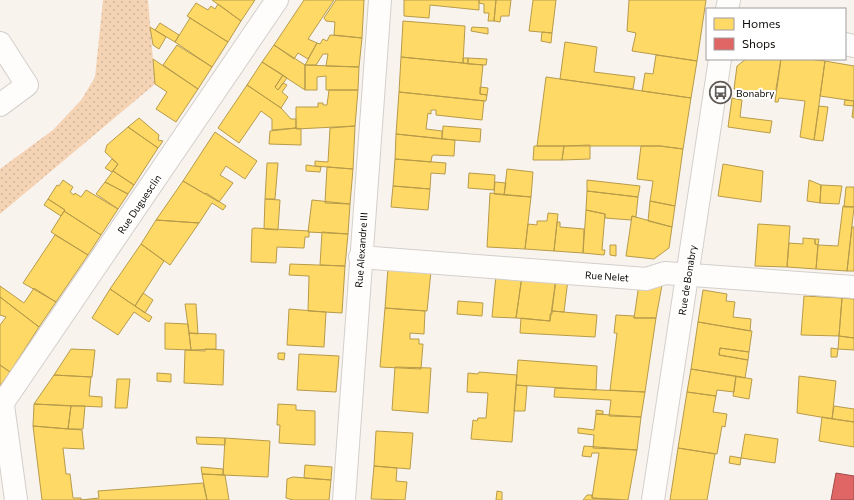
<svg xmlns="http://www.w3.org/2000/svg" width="854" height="500" viewBox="0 0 854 500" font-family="Commissioner,sans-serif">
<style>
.grass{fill:url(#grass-dots)}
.homes{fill:#ffd966;stroke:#b79b4a}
.shops{fill:#e06666;stroke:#a14b4a}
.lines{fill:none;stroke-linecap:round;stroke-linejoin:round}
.minor-casing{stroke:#d3cfcb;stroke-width:24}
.minor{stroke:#fefdfc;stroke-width:22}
.labels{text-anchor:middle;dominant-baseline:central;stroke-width:4;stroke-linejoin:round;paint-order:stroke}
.poi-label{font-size:10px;fill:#0f0b08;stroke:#fff;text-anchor:start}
.street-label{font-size:10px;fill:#0f0b08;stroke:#fff}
</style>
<defs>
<pattern id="grass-dots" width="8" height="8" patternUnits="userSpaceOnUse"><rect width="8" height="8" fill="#f5d3b5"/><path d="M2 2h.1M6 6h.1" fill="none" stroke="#d1b49a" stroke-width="1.8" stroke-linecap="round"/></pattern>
</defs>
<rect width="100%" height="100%" fill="#f9f3ee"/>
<!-- grass -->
<path class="grass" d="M103,0H148L155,84L0,214V169L53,130L82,99L95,77Z"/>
<!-- homes -->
<path class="homes" d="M212,0H255L241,21Z
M304,0H334L308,39L317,43L308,59L298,53L294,59L274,45Z
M336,0H364L362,38L334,35L335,22L326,21L324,18Z
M404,0H479V10L430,5L429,18L404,16Z
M479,0H496L494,21H488L489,13H484V4L479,3Z
M496,0H511L509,16H501L500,22L494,21Z
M533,0H556L552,33L529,31Z
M629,0H706L697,61L632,51L636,33L627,31Z
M196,3L208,10L211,6L215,9L218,4L241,21L228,42L187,16Z
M190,18L228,42L212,67L175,42Z
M403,21L465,26L463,63L401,57Z
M160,23L179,35L175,42L155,30Z
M150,27L166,37L159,49L153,45Z
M472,27L488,28V34L471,31Z
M542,32L552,33L551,43L541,41Z
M330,35L362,38L359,67L326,66L328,54H323L316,65H305L317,43L320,44L323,39L327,41Z
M565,42L597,47L594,72L635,77L633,89L560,79Z
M177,45L212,67L198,89L163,65Z
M274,45L305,65V90L262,62Z
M656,55L697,61L691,98L642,91L645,73L653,74Z
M401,57L483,65L480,94L487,95L486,101L399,92Z
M463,58H468V64L463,63Z
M468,58L487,59L486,65L468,64Z
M153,59L198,89L176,122L156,109L167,92L155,84Z
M746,59H781L775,95L734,89L737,66Z
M781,59H808L825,61L814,140L800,137L805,101L779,98L778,102H775Z
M825,61L854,66V118L852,117L854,101L820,96Z
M262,62L283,75L275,87L278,90L283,83L287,85L282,92L288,97L281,108L247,85Z
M305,65L359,67L358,90H326V76L317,77V90H305Z
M283,75L287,78L278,90L275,87Z
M546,77L691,98L683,149L660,146H537Z
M247,85L281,108L291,119H296V128L272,130V119L261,111L239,143L218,128Z
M480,87L488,88L487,95L480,94Z
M329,90H358L355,126L296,129V107H318V103H323V105H327Z
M399,92L484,101L482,120L436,115V110H431V114L428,113L426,129L442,131V139L396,134Z
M732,98L742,100L740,117L772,121L770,133L728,127Z
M845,100L854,101L853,106L844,105Z
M819,106L828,107L823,141L814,140Z
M139,118L159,135L158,140L163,141L158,148L128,127Z
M355,126L353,169L315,166V161L328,162L330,128Z
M443,126L481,129L480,142L442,139Z
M128,127L158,148L134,185L113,171L118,164L105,152L107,145Z
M296,128L301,129V145L269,144L270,131Z
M215,132L257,161L245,179L226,166L220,175L233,183L219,202L183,181Z
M396,134L455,140L454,156L434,155L432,156L431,162L395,159Z
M590,145V159L562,160L564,146Z
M534,146H564L562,160H533Z
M641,146H660L683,149L675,206L650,201L653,181L637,179Z
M112,159L118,164L112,172L105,168Z
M395,159L446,163L445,174L431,173L430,189L393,186Z
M267,163H278L275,199H265Z
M723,164L763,171L761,202L718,196Z
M306,165L321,167L320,172L306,171Z
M327,167L353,169L350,204L325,203Z
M507,169L533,172L531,197L504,195Z
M113,171L134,185L128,194L105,182Z
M469,173L495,175L494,190L468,188Z
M63,180L73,187L70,192L74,195L75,193L81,197L86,190L118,209L101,235L64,211L65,210L48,199L57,185L59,186Z
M587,180L640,186L638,197L587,191Z
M809,180L821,185L820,203L807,201Z
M183,181L205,194L206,193L226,206L223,210L212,203L199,223L156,220Z
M105,182L128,194L118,209L96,194Z
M495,182L506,183L504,195L494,194Z
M821,185L842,186L839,204L820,203Z
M393,186L430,189L428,210L391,207Z
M846,187H854V207H844Z
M587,191L638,197L636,217L632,216L631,220L605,218V214L586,210Z
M490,193L531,197L525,249L487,247Z
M48,199L65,210L61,216L44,205Z
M265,199L280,200L278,230L264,229Z
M312,200L350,204L348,234L308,232Z
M650,201L675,206L672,227L648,221Z
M843,206L854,207L847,271L816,269L818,245L838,246Z
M586,210L605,214L602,250H605L604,255L583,253Z
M64,211L101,235L88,255L51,232Z
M548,213L558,214L554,251L525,249L528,224L537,225V221H547Z
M632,216L672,227L669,248L654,259L626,256Z
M156,220L199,223L170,265L141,244Z
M557,222H560V227L584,229L583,253L554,251Z
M758,224L790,226L787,267L755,266Z
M852,227H854V271H847Z
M254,228L309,231V237H305L304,248L277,247L276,263L251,262L252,229Z
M322,232L348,234L345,266L320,265Z
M55,235L88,255L56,302L23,283Z
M803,238L815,239V244L818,245L816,269L787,267L789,243L803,244Z
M815,239H819L818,245L815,244Z
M141,244L164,261L135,306L110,289Z
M610,245H616V256L610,255Z
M290,264L345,266L342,313L308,311L309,276L289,275Z
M388,268L431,271L427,311L385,308Z
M496,275L522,276L516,318L492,317Z
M522,276L556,279L550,321L516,318Z
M556,279H568L564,312L552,311Z
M639,284L662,285L656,318H634Z
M0,286L24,303L34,288L56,302L39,327L0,297Z
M110,289L135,306L152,317L149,322L134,312L118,335L92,318Z
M703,290L727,294L726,301L735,302L733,317L751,319L750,331L698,322Z
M143,293L153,300L145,313L135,306Z
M804,296L842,298L839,336L801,335Z
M0,297L39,327L10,372L0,365V325L6,317L0,315Z
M842,298L854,299V338L839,336Z
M458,301L483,303L482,316L457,314Z
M185,304H196L198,334L189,333Z
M385,308L425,311L424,334L410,333V339H419V344H423L421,369L380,367Z
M289,309L326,312L324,347L287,345Z
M552,311L597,315L595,337L520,333L521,318L550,321V314H552Z
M616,315L634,316V318H656L645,392L610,390L617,333H614Z
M698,322L752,331L749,352L720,348L719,355L748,360L745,378L691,369Z
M165,323L188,324L191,350L165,349Z
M189,333L216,334V349L191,350Z
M839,336L854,338V350L838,349Z
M720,348L749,352L748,360L719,355Z
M831,348L838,349L837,357H831Z
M71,349L95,350L92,377L54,375Z
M205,349L224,350L223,385L184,383L185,350L205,351Z
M278,353H285L284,360L278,359Z
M299,354L339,356L336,392L297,390Z
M518,360L597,366L596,390L516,385Z
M0,365L10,372L0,386Z
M395,367L431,368L428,413L392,410Z
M691,369L736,376L734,392L717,390L716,396L687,392Z
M479,372L517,375L512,442L471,439L473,420L477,421L478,418H486L488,393L467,392L468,373L478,374Z
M157,373L171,374V382L157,381Z
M54,375L91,377L89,396L102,397V407L34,404Z
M736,376L752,379L749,399L733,396Z
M799,376L836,381L832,419L797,413Z
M117,379H130L127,408H115Z
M516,385L527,386L525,411H514Z
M555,388L645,392L641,417L609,416L611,400L554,397Z
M687,392L716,396L713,412L727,414L725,427L722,426L717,454L678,448Z
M34,404L71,406L68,429L33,426Z
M278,404L296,405V410L315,411V445L279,443L280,425H277Z
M71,406H85L83,429H68Z
M834,406L854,409V422L832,419Z
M596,410L603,411V414H596Z
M596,414L641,417L637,450L593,448L594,435L578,433V428L594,430Z
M822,417L854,422V447L819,441Z
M33,426L82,430L84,449L63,448L66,474H70L73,498H81V500L99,498L98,491L203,483L207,500H42Z
M376,431L413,433L410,469L374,466Z
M745,434L778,439L775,463L741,458Z
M196,437L225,438V445L197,444Z
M225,438L270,441L268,477L223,475Z
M584,446L637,450L628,500L592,498L599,453H592L591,457L582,456Z
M678,448L715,454L707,500H670Z
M730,456L741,458L740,465L729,463Z
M305,465L332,467L331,480L304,478Z
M374,466L397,468L396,481L407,482L405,500L371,499Z
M201,467L223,469V475L202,474Z
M202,474L225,475L229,500H207Z
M293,477L331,480L329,500H293L286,498L287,479Z
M497,491L502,492V500H496Z
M587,495H592V498L618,500H583Z"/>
<!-- shops -->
<path class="shops" d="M836,473L854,476V500H831Z"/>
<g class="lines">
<defs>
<path id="minor" d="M727,9L729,0
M0,43L27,85L0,105
M845,44L854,46
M360,257L646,279L665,273L854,287
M3,405L16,500
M0,407L277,0
M344,500L380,0
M653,500L720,59"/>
</defs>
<!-- minor casing -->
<use href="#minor" class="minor-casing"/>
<!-- minor -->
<use href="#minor" class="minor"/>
</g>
<!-- icons -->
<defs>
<symbol id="bus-ring" viewBox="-11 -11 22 22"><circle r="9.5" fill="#fff" stroke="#615c58" stroke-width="1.5"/><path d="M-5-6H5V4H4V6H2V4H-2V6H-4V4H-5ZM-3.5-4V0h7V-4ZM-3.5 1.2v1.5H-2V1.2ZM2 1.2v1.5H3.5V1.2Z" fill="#615c58"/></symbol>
</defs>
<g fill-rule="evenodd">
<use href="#bus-ring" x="708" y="80" width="25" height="25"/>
</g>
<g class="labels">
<!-- poi labels -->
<g class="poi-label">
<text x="736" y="93">Bonabry</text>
</g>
<!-- street labels -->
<g class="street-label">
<text transform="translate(139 204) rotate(-56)">Rue Duguesclin</text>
<text transform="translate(361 250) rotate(-86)">Rue Alexandre III</text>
<text transform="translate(607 276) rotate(4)">Rue Nelet</text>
<text transform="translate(687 280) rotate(-81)">Rue de Bonabry</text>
</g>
</g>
<!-- legend -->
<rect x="706" y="8" width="140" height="52" fill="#ffffff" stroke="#9f9d9c"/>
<rect x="714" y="18" width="20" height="12" fill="#ffd966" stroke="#9f9d9c"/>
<text x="742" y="28" font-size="12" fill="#0f0b08">Homes</text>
<rect x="714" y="38" width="20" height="12" fill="#e06666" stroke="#9f9d9c"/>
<text x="742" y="48" font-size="12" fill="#0f0b08">Shops</text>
</svg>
